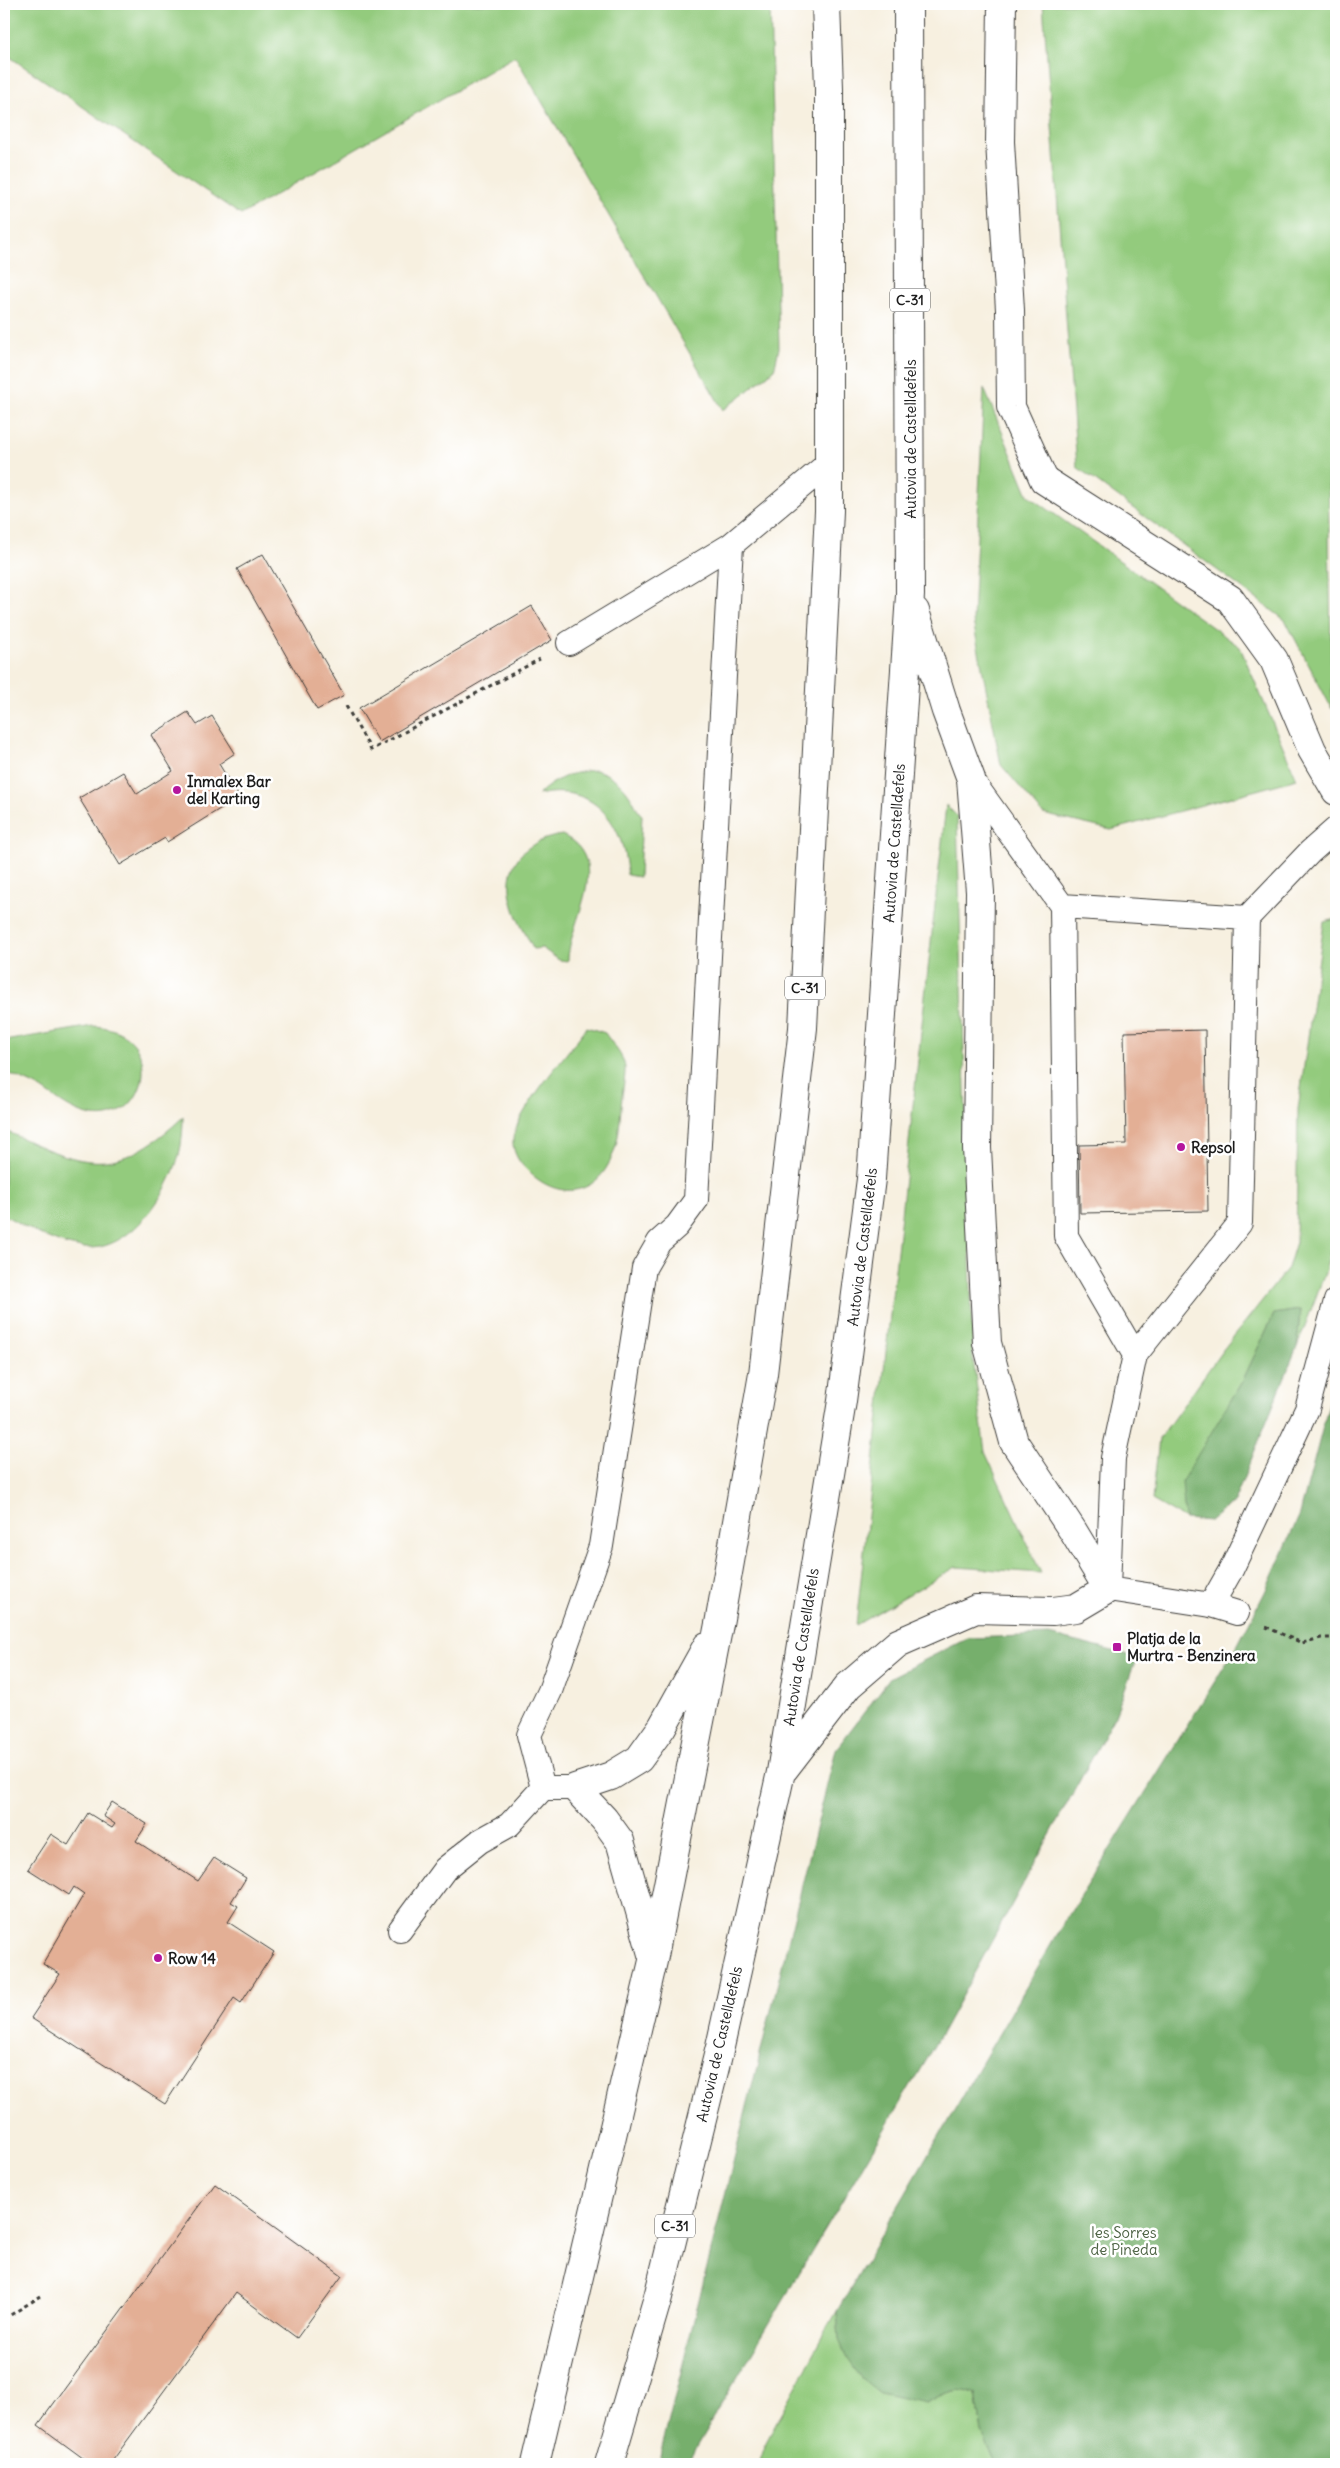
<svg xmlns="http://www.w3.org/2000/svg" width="1340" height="2468" viewBox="0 0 1340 2468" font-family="Delius,sans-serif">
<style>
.green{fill:#93cb7d;stroke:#58744c}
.forest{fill:#76af6c;stroke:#496644}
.building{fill:#e3af95}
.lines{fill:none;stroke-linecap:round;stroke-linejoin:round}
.service-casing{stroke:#3d3c39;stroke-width:26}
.minor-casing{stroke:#3d3c39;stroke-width:30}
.trunk-casing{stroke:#3d3c39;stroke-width:30}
.path{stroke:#3d3c39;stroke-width:3;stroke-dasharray:4 4;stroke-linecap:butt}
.service{stroke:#fff;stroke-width:24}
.minor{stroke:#fff;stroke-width:28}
.trunk{stroke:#fff;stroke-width:28}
.poi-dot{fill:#b5179e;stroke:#fff;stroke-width:2}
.labels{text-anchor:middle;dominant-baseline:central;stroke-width:5;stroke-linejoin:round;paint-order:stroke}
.shield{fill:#fff;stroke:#606060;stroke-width:1}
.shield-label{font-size:14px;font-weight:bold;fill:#1c1c1c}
.street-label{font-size:15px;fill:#1c1c1c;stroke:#fff}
.poi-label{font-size:15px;font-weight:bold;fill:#1c1c1c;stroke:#fff;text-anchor:start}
.park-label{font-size:15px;fill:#4c6243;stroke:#fff}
</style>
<rect width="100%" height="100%" fill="#fff"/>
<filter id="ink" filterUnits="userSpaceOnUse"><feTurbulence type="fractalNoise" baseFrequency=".02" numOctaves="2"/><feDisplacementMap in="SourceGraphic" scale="10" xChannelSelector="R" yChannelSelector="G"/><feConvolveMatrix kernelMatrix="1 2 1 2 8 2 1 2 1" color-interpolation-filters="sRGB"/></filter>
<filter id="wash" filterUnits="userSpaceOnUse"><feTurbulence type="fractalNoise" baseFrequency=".0096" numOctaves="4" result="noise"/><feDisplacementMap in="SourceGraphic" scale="20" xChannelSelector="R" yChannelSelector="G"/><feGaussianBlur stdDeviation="1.12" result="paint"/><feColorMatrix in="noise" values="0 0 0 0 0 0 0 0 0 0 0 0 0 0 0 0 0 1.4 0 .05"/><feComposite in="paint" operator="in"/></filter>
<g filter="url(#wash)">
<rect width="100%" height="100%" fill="#f7f0e0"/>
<!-- green -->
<path class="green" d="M4,4H770L779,348L774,370L723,410L515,56L241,215L4,53Z
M1043,4H1336V467L1328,468L1332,709L1285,620L1077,467Z
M984,388L1028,495L1240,647L1297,779L1111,830L1043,814L1001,765L973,621Z
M596,770C612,775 623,784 632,799C636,805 636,810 642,815L639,877L627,875C625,824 594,782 538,795C554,779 573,771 596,770Z
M946,805L957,816L973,1358L985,1452L1041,1573L956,1567L856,1625Z
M562,835C616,860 568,922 568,961L559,960L542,948L533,949C527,935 517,921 513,906C501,866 523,841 562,835Z
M1336,919V1226L1325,1273L1297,1347L1300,1310L1274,1314L1243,1380L1183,1481L1185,1519L1152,1500L1159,1439L1222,1351L1288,1268L1296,1242L1298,1109L1324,922Z
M93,1026C169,1030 150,1125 92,1116C72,1112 58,1100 42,1089C30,1082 16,1077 4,1071V1041Z
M587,1027L605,1033C611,1042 620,1052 624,1062C627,1070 623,1086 622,1096C620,1116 620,1141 611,1159C594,1198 556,1199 528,1171C518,1162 510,1148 514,1134C522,1105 568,1053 587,1027Z
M183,1117C183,1130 182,1143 179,1155C168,1195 131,1251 85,1248C57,1246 28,1228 4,1215V1130C82,1166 114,1182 183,1117Z
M837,2311L839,2339L926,2403C946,2393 955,2385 976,2395L982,2432L996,2464H758L764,2446Z"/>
<!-- forest -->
<path class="forest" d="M1300,1310L1297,1347L1234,1502L1210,1521L1185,1519L1182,1481L1243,1380L1274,1314Z
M1336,1377V2464H996L982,2432L976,2395C955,2385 946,2393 926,2403L880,2393L861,2378L846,2356L839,2340L837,2311L1060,1929L1237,1646L1265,1592L1300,1514Z
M1049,1635L1137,1657L1114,1718L941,2034L686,2464H658L836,1749L891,1677L968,1638Z"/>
<g id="blocks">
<!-- building -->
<path class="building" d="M1336,475V512H1335L1333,476Z
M263,554L344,695L317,710L237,569Z
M532,606L552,640L379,742L359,708Z
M188,712L197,725L212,716L235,753L219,764L239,797L167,842L165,838L120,865L79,798L123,772L137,794L173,771L151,735Z
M1205,1030L1208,1211L1080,1213L1079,1145L1126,1144L1124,1032Z
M112,1802L147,1824L136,1841L198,1881L214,1858L246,1878L231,1902L238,1906L228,1922L274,1952L241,2003L234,1998L165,2104L31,2018L60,1974L43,1964L84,1894L74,1887L69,1895L28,1869L51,1834L68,1845L88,1813L112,1828L115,1824L103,1816Z
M215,2184L342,2276L297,2338L236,2293L110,2464H91L38,2425Z"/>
</g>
</g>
<g filter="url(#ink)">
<use href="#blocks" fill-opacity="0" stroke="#3d3c39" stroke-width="1"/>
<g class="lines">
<defs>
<path id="service" d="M569,643L731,545
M971,779L1062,906L1066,1236L1135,1355L1113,1458L1108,1589L1211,1605L1237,1613
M1062,906L1247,918L1240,1223L1135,1355
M1247,918L1310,852L1336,829
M1211,1605L1232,1568L1307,1409L1336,1301
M543,1788L529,1735L550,1691L601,1546L644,1268L659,1242L677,1226L696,1200L731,545L829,463
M400,1930L445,1869L480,1841L509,1825L543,1788H575"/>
<path id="minor" d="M1002,4L1000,142L1010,310L1011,407L1044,480L1230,599L1274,660L1312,750L1336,791"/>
<path id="trunk" d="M784,1769L848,1686L898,1643L976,1609L1053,1611L1076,1608L1108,1589L1073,1531L1014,1442L987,1343L977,1148L980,892L971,779L946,711L915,611
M652,1954L620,1841L604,1819L575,1788L611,1776L639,1759L662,1727L707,1646
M535,2464L653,1961L719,1624L763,1374L803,1028L829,511V88L826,4
M609,2464L658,2297L720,2047L781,1772L842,1401L871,1179L910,595L908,4"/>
</defs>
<!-- service casing -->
<use href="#service" class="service-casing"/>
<!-- minor casing -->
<use href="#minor" class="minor-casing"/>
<!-- trunk casing -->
<use href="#trunk" class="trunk-casing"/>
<!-- path -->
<path class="path" d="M346,706L371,750L540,659
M1266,1627L1302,1643L1321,1638H1336
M4,2319L41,2296"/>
<!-- service -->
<use href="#service" class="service"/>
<!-- minor -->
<use href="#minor" class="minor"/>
<!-- trunk -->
<use href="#trunk" class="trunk"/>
</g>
</g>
<!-- markers -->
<g class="poi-dot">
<circle cx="177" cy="790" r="5"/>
<circle cx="1181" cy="1147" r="5"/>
<rect x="1112" y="1642" width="10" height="10" rx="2.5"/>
<circle cx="158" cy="1958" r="5"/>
</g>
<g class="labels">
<!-- shield labels -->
<g class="shield">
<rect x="890" y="288.5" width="40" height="23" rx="4"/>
<rect x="785" y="976.5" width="40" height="23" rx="4"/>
<rect x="655" y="2214.5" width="40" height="23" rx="4"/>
</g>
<g class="shield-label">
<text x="910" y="300">C-31</text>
<text x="805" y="988">C-31</text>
<text x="675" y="2226">C-31</text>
</g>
<!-- street labels -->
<g class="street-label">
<text transform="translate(910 439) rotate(-90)">Autovia de Castelldefels</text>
<text transform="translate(894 843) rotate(-86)">Autovia de Castelldefels</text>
<text transform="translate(862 1247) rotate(-83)">Autovia de Castelldefels</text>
<text transform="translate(801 1647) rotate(-81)">Autovia de Castelldefels</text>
<text transform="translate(719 2044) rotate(-77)">Autovia de Castelldefels</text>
</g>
<!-- poi labels -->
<g class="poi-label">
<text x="187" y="781">Inmalex Bar<tspan x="187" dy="17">del Karting</tspan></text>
<text x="1191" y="1147">Repsol</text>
<text x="1127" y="1638">Platja de la<tspan x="1127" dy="17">Murtra - Benzinera</tspan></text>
<text x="168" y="1958">Row 14</text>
</g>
<!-- park labels -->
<g class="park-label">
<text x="1124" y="2232">les Sorres<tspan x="1124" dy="17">de Pineda</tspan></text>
</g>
</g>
<!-- margin -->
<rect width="1340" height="2468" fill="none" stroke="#fff" stroke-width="20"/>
</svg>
